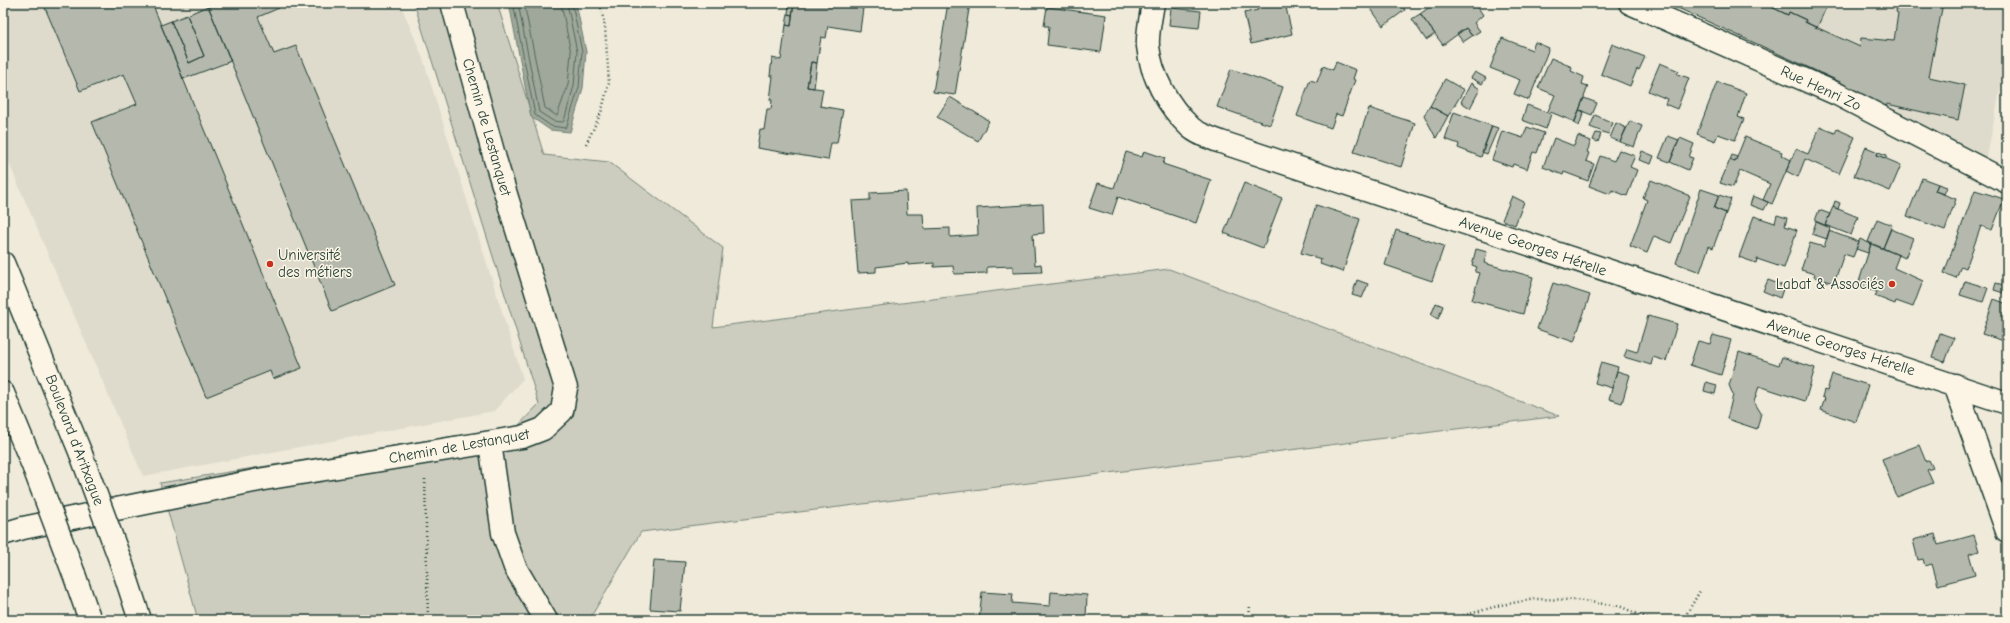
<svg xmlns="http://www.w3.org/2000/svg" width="2010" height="623" viewBox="0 0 2010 623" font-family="'Comic Neue',sans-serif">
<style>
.built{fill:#dedbcc}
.green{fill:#cccdbf;stroke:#76857a}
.water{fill:#9fa89a;stroke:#6c7d71}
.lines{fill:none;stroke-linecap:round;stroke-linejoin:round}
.shore{stroke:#52685d;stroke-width:1}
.building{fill:#b5b9ad;stroke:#1f3d34}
.street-casing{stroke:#1f3d34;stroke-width:25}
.secondary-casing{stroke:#1f3d34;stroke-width:25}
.primary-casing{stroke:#1f3d34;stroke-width:25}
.path{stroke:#1f3d34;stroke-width:2.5;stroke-dasharray:1 3;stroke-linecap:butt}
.street{stroke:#fcf5e5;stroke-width:22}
.secondary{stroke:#fcf5e5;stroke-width:22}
.primary{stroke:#fcf5e5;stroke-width:22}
.primary-bridge-casing{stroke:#1f3d34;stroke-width:25;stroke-linecap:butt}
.primary-bridge{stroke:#fcf5e5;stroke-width:22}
.poi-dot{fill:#c8321e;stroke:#fcf5e5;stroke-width:1.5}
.labels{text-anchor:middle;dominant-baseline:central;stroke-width:3;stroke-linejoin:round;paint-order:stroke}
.street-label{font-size:15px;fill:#1f3d34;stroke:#fcf5e5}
.poi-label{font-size:15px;fill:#1f3d34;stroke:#fcf5e5;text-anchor:start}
</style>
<rect width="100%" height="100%" fill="#efeada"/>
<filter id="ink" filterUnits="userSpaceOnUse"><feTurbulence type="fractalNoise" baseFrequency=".025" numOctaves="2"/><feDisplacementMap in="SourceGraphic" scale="8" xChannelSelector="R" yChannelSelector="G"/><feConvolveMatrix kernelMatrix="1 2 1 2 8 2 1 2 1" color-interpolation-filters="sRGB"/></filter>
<g filter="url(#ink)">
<!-- built -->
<path class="built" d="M3,3H400L422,56L523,379L494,411L143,476L3,149Z
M1667,3H2007V53L1986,162L1836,80Z"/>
<!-- green -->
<path class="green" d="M414,3H497L544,155L609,162L723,248L713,327L1169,269L1559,416L641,532L589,620H198L160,483L518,426L539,404Z"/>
<!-- water -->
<path class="water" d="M509,3H576L586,52L583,88L570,132L550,130L531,117Z"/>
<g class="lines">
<!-- shore -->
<path class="shore" d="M513,3L535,115L551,126L565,128L567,126L579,87L582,52L572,3
M518,3L539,112L553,121L562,122L564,121L574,86L577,52L567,3
M524,3L545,108L557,116L568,85L571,53L561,3"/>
</g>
<!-- building -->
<path class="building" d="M43,3H152L302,368L273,379L270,371L206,397L92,122L137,104L124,74L80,91Z
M207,3H277L279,8L258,17L274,54L296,46L395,285L332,311Z
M789,3H794L792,15L788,14Z
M794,3H861L860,8H863L860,31L828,26L826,38L821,37L817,63L811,62L807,87L823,89L820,106L843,110L837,143H831L828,160L757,148L760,129L764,130L767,109H771L772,100H770L773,76H770L772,58L781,60L786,25L791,26Z
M948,3H970L955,95L933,92Z
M1256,3H1285L1292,34L1251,44L1244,13L1258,10Z
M1373,3H1401L1405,10L1383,26L1369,6Z
M1435,3H1475L1483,15L1474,23L1480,31L1472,36L1466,28L1443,45L1420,14Z
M1667,3H1763L1788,15L1789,12L1806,20L1805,22L1860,47L1861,38L1894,41L1898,13L1896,12L1897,6L1882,3H1943L1929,77L1965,85L1958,120L1887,104L1886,107L1836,80Z
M1763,3H1828L1817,28L1805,22L1806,20L1789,12L1788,15Z
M208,6L231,61L183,79L161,25L171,21L189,63L204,56L187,15Z
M1047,7L1106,15L1101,52L1047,45L1049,26H1044Z
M1171,8L1201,11L1199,28L1169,25Z
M788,14L792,15L791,26L786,25Z
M1420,14L1435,34L1426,40L1412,19Z
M187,15L204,56L189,63L171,21Z
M1466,28L1472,36L1463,42L1457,34Z
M1502,38L1532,50L1535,42L1549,48L1529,100L1514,94L1520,80L1490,68Z
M1612,44L1645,57L1639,70L1637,69L1630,86L1601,74Z
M1551,58L1572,67L1571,71L1584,77L1582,84L1588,86L1575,122L1548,111L1555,95L1538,88Z
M811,62L817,63L814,88L807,87Z
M1336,62L1356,70L1353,79L1355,80L1342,116L1336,114L1331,128L1297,116L1310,80L1317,82L1323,66L1333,70Z
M1660,63L1679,71L1677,74L1689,78L1677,109L1665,104L1667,99L1648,91Z
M1231,69L1283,87L1270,125L1217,107Z
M1475,72L1486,78L1482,84L1471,78Z
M1445,79L1464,90L1448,116L1430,106Z
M1717,82L1746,93L1738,117L1744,119L1735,140L1718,134L1715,141L1697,134Z
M1471,83L1480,89L1470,108L1461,102Z
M950,97L989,121L978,141L937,117Z
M1584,98L1597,103L1592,115L1579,110Z
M1527,105L1551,114L1546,129L1522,120Z
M1430,106L1448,116L1436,138L1424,115Z
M1369,108L1415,123L1401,167L1354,152Z
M1579,110L1584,111L1579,126L1574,123Z
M1454,112L1492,126L1481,157L1458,148L1459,144L1445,139Z
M1595,115L1613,123L1608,134L1590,127Z
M1630,121L1642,126L1634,147L1620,142Z
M1616,123L1626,128L1620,142L1610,138Z
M1492,126L1498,128L1487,154L1482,152Z
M1527,127L1544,133L1537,153L1533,152L1527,169L1513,164L1512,167L1492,160L1502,131L1523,138Z
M1820,127L1835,133L1837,129L1855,137L1839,174L1805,159L1798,177L1786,171L1796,149L1808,154Z
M1596,133L1601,134L1598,142L1593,140Z
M1578,136L1591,141L1587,152L1589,153L1586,161L1594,164L1588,181L1564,172L1563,175L1543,167L1554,138L1574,146Z
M1668,136L1679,140L1670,162L1659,158Z
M1745,137L1782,152L1781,155L1791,160L1772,204L1763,200L1770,184L1740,171L1733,187L1720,183L1730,160L1735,162Z
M1680,138L1694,144L1689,157L1693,158L1688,170L1670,162Z
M1866,147L1878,152L1877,155L1901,165L1890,191L1854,176Z
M1619,150L1635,156L1630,167L1637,170L1627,196L1612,190L1610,194L1589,186L1600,156L1614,161Z
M1144,151L1165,158L1163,164L1211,180L1196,223L1118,197L1112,215L1089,208L1098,183L1114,188L1126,152L1142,157Z
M1642,151L1654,156L1651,164L1639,160Z
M1878,152L1887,155L1886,158L1877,155Z
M1732,155L1737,157L1735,162L1730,160Z
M1922,178L1938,184L1935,191L1956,199L1945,230L1907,216Z
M1651,180L1690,196L1671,243L1654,236L1647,253L1630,246L1647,200L1643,198Z
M1244,183L1282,198L1263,248L1224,233Z
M1938,184L1947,187L1944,194L1935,191Z
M1701,189L1719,195L1714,208L1726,213L1713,248L1709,246L1700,272L1676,263Z
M1975,190L2004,199L1992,230L1981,226L1966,268L1961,266L1956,278L1944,273Z
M906,191L907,214H923L924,229L950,228V237L978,235L977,208L1043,204L1044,233L1033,234L1035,265L1041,264L1042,272L1013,273V266L987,267V273L954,274L953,266L934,267V263L908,265V263L876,267V272L858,273L852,201L870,200V193Z
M1719,195L1731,199L1726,213L1714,208Z
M1512,196L1524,202L1515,225L1502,220Z
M1753,196L1768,202L1764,210L1750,205Z
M1835,201L1840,203L1838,209L1833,207Z
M1316,205L1360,219L1343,272L1320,264L1321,259L1301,253Z
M1833,207L1858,217L1851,235L1825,225Z
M1819,210L1830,214L1825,225L1815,221Z
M1777,215L1787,218L1785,226L1797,230L1784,268L1757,259L1756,263L1739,257L1754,216L1775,223Z
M1877,219L1892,225L1883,248L1868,242Z
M1816,222L1830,228L1827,239L1812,234Z
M1891,229L1913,238L1905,258L1883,248Z
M1396,230L1444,246L1432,281L1385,265Z
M1829,231L1859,242L1853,257L1844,254L1834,283L1814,277L1815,274L1801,270L1810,243L1824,247Z
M1860,239L1871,244L1868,253L1856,249Z
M1871,244L1899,255L1894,268L1923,281L1913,307L1896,301L1895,304L1875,296L1877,292L1858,285Z
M1476,249L1487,252L1484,263L1533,277L1523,314L1472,300L1480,273L1475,272L1477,267L1472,265Z
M1357,280L1368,284L1362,298L1352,295Z
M1768,280L1784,286L1780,298L1763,291Z
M1965,281L1988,288L1983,302L1960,295Z
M1553,283L1590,295L1574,342L1537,329Z
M1996,283L2007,286V294L1994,290Z
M1994,299L2007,304V342L1982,334Z
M1436,303L1443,306L1438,319L1431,315Z
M1648,316L1677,324L1666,361L1653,357L1651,365L1624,357L1627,349L1637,352Z
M1940,333L1954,338L1945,362L1932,358Z
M1713,335L1731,340L1721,375L1690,365L1698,341L1710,344Z
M1739,352L1779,365L1782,357L1815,368L1805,401L1759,386L1754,402L1761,413L1757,429L1727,419L1733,395L1729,385Z
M1601,362L1618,367L1612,388L1595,383Z
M1617,371L1630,375L1622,403L1609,399Z
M1832,374L1868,385L1856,422L1821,410L1825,398L1822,397L1824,390L1827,391Z
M1706,382L1717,385L1715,394L1704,391Z
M1919,445L1926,462L1929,460L1933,468L1927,470L1933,483L1897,497L1882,459Z
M1935,534L1938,545L1974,535L1979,551L1969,554L1975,575L1938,585L1932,564L1925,566L1923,559L1918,560L1913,540Z
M654,560L685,562L680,611L650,609Z
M982,592L1013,594L1012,603L1050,606L1051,592L1087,595L1086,618H1079V620H979Z"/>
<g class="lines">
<defs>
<path id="street" d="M1153,3C1151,17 1147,33 1148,46C1151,76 1168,106 1190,127C1197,134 1211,138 1221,142L2007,403
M1630,3L1837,94L2007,182
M1955,385L2007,531
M490,443L503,533L515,567L546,620"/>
<path id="secondary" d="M3,534L23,528L264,479L522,437L543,429L562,411L566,388L495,159L452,3"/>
<path id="primary" d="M3,263L81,454
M3,393L34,468
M122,565L140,620
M74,574L90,620"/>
</defs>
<!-- street casing -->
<use href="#street" class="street-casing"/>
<!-- secondary casing -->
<use href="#secondary" class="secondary-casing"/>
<!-- primary casing -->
<use href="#primary" class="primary-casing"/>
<!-- path -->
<path class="path" d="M586,144L601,113L609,83L605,27L600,3
M425,479L428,620
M1249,620L1250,604
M1448,620L1501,605L1535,599L1576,600L1619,606L1652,620
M1683,620L1700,591"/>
<!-- street -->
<use href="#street" class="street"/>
<!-- secondary -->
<use href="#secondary" class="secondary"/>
<!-- primary -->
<use href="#primary" class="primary"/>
<defs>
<path id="primary-bridge" d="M81,454L122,565
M34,468L74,574"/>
</defs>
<!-- primary-bridge casing -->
<use href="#primary-bridge" class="primary-bridge-casing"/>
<!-- primary-bridge -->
<use href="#primary-bridge" class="primary-bridge"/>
</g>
</g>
<!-- markers -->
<g class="poi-dot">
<circle cx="270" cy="264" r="4"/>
<circle cx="1892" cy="284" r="4"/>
</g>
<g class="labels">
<!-- street labels -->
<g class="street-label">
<text transform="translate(1821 88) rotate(25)">Rue Henri Zo</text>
<text transform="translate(487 127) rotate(74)">Chemin de Lestanquet</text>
<text transform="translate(1533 246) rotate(19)">Avenue Georges Hérelle</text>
<text transform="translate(1841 347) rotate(18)">Avenue Georges Hérelle</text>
<text transform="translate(75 440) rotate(69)">Boulevard d'Aritxague</text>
<text transform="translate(459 446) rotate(-10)">Chemin de Lestanquet</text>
</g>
<!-- poi labels -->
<g class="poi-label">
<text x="278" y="255">Université<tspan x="278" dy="17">des métiers</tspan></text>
<text x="1884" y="284" text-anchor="end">Labat &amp; Associés</text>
</g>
</g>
<!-- margin -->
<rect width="2010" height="623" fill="none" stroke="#fcf5e5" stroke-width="16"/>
<rect x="8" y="8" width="1994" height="607" fill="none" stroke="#1f3d34" stroke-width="1.5" filter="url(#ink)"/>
</svg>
